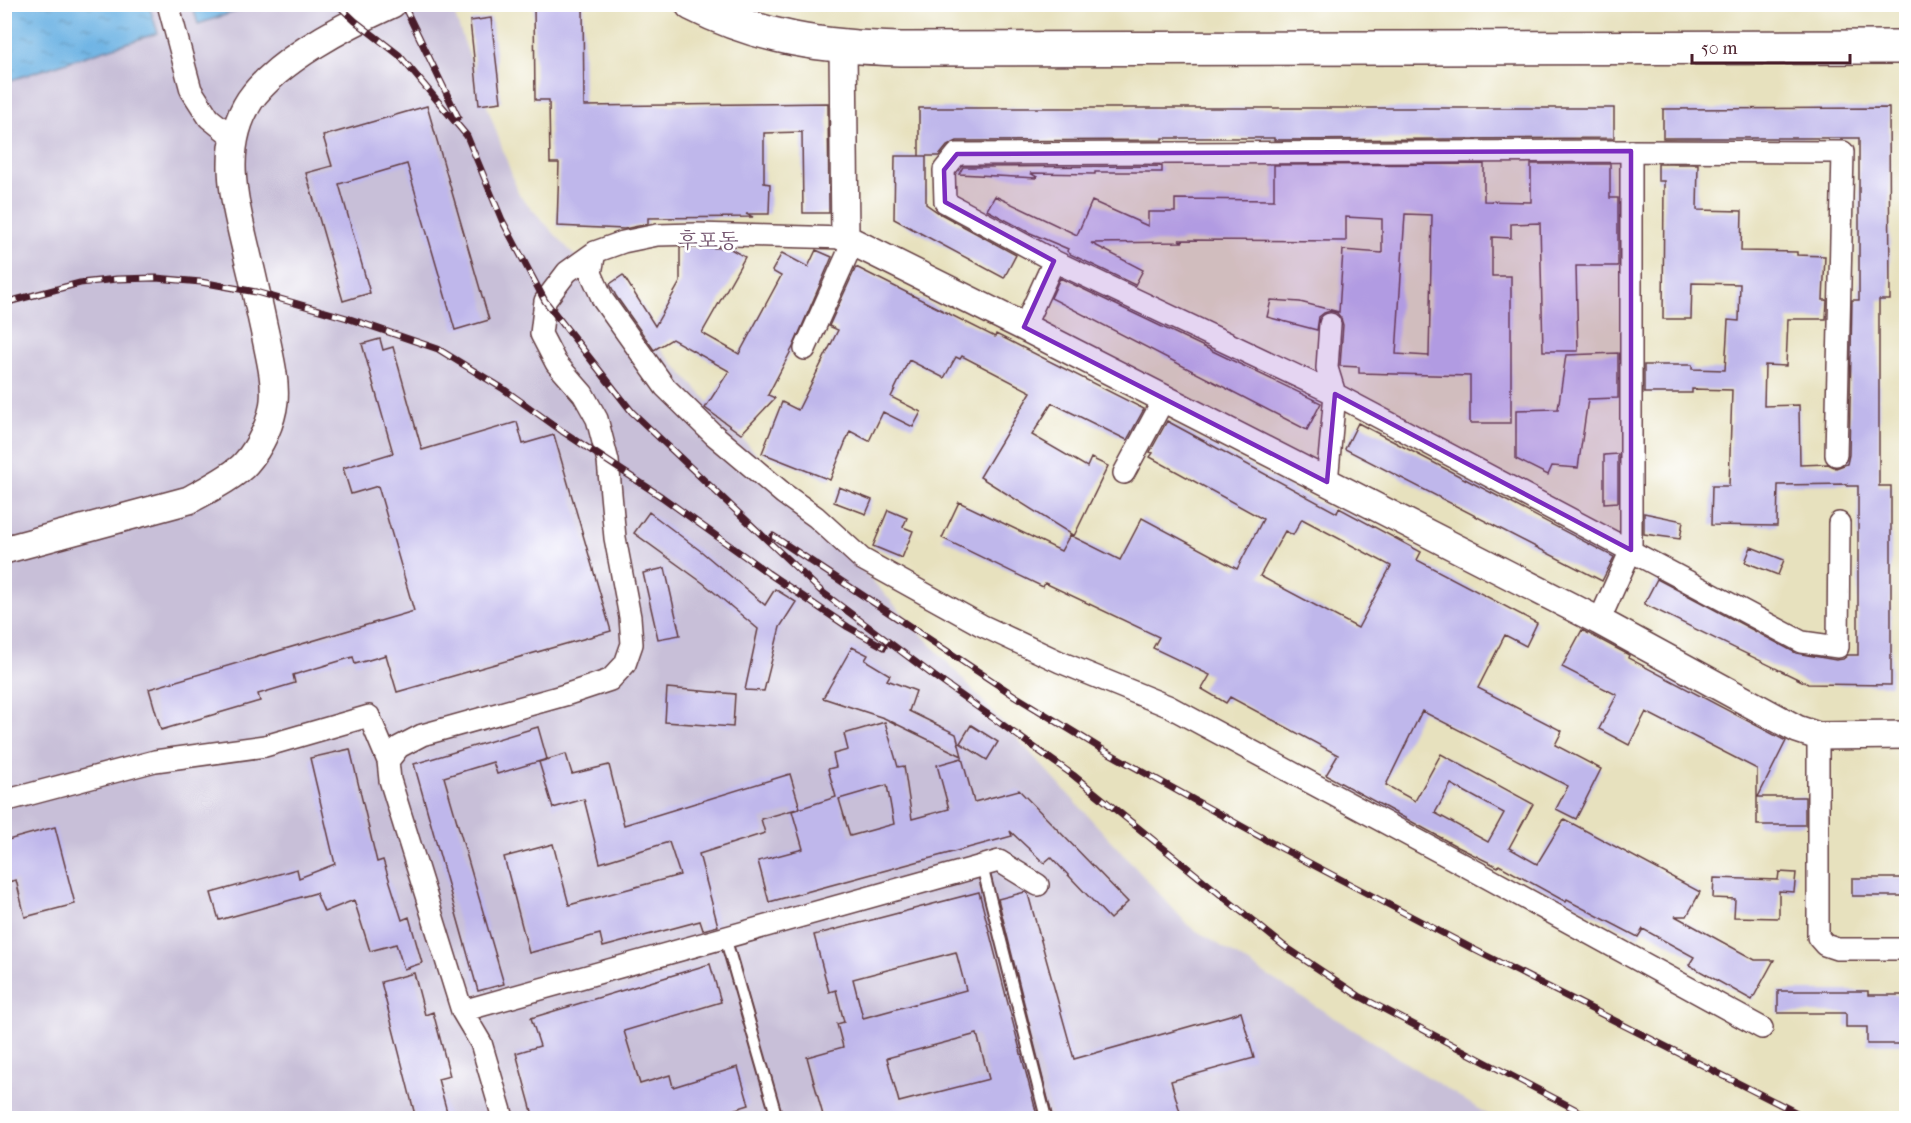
<svg xmlns="http://www.w3.org/2000/svg" width="1911" height="1123" viewBox="0 0 1911 1123" font-family="'IM FELL French Canon','Noto Serif KR',serif">
<style>
.industrial{fill:#c8bfd8}
.water{fill:url(#water-ripples);stroke:#5c6a88;stroke-width:1.5}
.building{fill:#bfb7eb;fill-rule:evenodd}
.lines{fill:none;stroke-linecap:round;stroke-linejoin:round}
.service-casing{stroke:#623c41;stroke-width:14}
.minor-casing{stroke:#623c41;stroke-width:24}
.tertiary-casing{stroke:#623c41;stroke-width:30}
.primary-casing{stroke:#623c41;stroke-width:36}
.service{stroke:#fff;stroke-width:10}
.minor{stroke:#fff;stroke-width:21}
.tertiary{stroke:#fff;stroke-width:27}
.primary{stroke:#fff;stroke-width:33}
.rail-casing{stroke:#4a1f2b;stroke-width:7}
.rail{stroke:#fff;stroke-width:4.5;stroke-dasharray:14;stroke-linecap:butt}
.marked{fill:#7b2cbf;fill-opacity:0.2;stroke:#7b2cbf;stroke-width:4.5;stroke-linejoin:round}
.labels{text-anchor:middle;dominant-baseline:central;stroke-width:5;stroke-linejoin:round;paint-order:stroke}
.quarter-label{font-size:21px;fill:#73546e;stroke:#fff}
</style>
<defs>
<pattern id="water-ripples" width="26" height="14" patternUnits="userSpaceOnUse" patternTransform="scale(1.5)"><rect width="26" height="14" fill="#6eb4e4"/><path d="M2 4q2-2 4 0t4 0M15 11q2-2 4 0t4 0" fill="none" stroke="#5c92b9"/></pattern>
</defs>
<rect width="100%" height="100%" fill="#fff"/>
<filter id="ink" filterUnits="userSpaceOnUse"><feTurbulence type="fractalNoise" baseFrequency=".0167" numOctaves="2"/><feDisplacementMap in="SourceGraphic" scale="12" xChannelSelector="R" yChannelSelector="G"/><feConvolveMatrix kernelMatrix="1 2 1 2 8 2 1 2 1" color-interpolation-filters="sRGB"/></filter>
<filter id="wash" filterUnits="userSpaceOnUse"><feTurbulence type="fractalNoise" baseFrequency=".008" numOctaves="4" result="noise"/><feDisplacementMap in="SourceGraphic" scale="24" xChannelSelector="R" yChannelSelector="G"/><feGaussianBlur stdDeviation="1.35" result="paint"/><feColorMatrix in="noise" values="0 0 0 0 0 0 0 0 0 0 0 0 0 0 0 0 0 1.4 0 .05"/><feComposite in="paint" operator="in"/></filter>
<g filter="url(#wash)">
<rect width="100%" height="100%" fill="#e7e1be"/>
<!-- industrial -->
<path class="industrial" d="M5,4L451,5L519,195L1189,926L1493,1118H5Z"/>
<!-- water -->
<path class="water" d="M23,4L149,5L158,33L5,82V11Z
M192,4H256V5L198,24Z"/>
<g id="blocks">
<!-- building -->
<path class="building" d="M534,4H583L584,106L828,103L829,213H803L802,132L764,133V183L770,184L769,214H746L753,217L648,218V224L624,229L557,226L559,163H550L549,100H535Z
M491,18L501,102L479,105L470,21Z
M427,106L489,320L455,330L407,164L339,184L370,293L343,301L306,173L332,166L323,136Z
M919,108H1614V138L1274,140V138H1162V140L957,141L947,146L939,156H919Z
M1889,108L1890,300H1879V486H1891V685L1808,684L1644,604L1657,579L1796,653L1836,660L1843,659L1848,655H1858V486H1847V484L1778,485L1777,526L1711,525L1712,486H1729L1732,390L1692,389V393H1644V365H1692V369L1725,370L1728,320L1739,321L1740,284L1692,283L1691,319H1663L1664,181H1658V164H1698L1697,210L1742,211L1741,251L1797,252V255L1825,256L1823,300H1827L1826,319H1788L1786,366L1765,365L1764,406L1799,405L1800,465L1828,464L1836,468L1847,464L1849,455L1852,300H1859V138H1663V109Z
M895,156H926V204L939,213L1016,255L1004,278L894,219Z
M1484,164V201L1531,202V164H1610V198H1618V266H1576L1578,351H1543L1540,223L1511,224V238L1492,237V276H1511V423H1470V376L1359,373V367L1340,366L1343,325L1341,318L1337,313L1330,311L1324,313L1319,317L1317,330L1267,317L1271,300L1300,302L1339,312L1343,250L1382,253V219L1346,217V241L1179,240L1183,242L1091,243L1143,270L1135,285L1070,254L1067,251L1068,249L1028,232L987,210L995,196L1077,235L1092,201L1148,226V212H1175V199L1274,200V165ZM1405,214L1432,215L1429,356L1396,354Z
M1162,166V172H1095V174L1030,173L1037,177L1036,178L959,174L963,167Z
M680,247L729,248L745,257L702,333L739,354L781,276L772,271L782,253L808,267L816,250L832,257L793,347L768,395L775,398L741,434L705,408L729,371L672,339L654,350L616,296L610,284L623,275L655,326L680,282Z
M856,267L995,337L996,334L1144,409L1127,440L1052,403L1032,435L1087,467L1091,458L1108,466L1074,536L980,477L1031,392L962,356L960,359L956,357L944,378L909,360L891,397L921,412L913,427L883,412L869,441L850,431L830,480L762,453L782,402L798,410L838,330L829,326Z
M1060,278L1321,403L1307,430L1051,298Z
M380,339L383,350L393,347L422,450L517,422L523,444L554,435L611,631L397,692L386,655L355,664L353,657L293,675L295,683L258,694L260,701L161,730L149,689L414,611L378,486L351,494L343,468L393,453L362,344Z
M1618,353V398L1588,399L1578,468L1552,466L1548,475L1516,459V410L1558,409L1566,355Z
M1167,421L1337,513L1339,508L1421,552L1417,560L1537,623L1526,646L1505,635L1478,688L1562,731L1555,745L1601,769L1576,819L1556,809L1568,786L1422,711L1386,785L1415,801L1441,754L1533,804L1509,848L1537,864L1564,819L1700,892L1687,916H1675L1755,960H1774L1752,1000L1689,965L1694,957L1643,929L1638,937L1567,900L1566,902L1499,865L1498,867L1458,847L1326,775L1338,755L1230,697L1226,703L1202,689L1210,675L1153,648L1159,637L1045,583L1043,587L942,538L959,502L1061,551L1070,535L1120,560L1142,518L1237,569L1263,519L1150,457L1153,453L1150,452ZM1302,519L1391,566L1358,628L1260,576L1285,531L1293,535ZM1451,784L1504,813L1488,842L1435,813Z
M1358,423L1614,557L1602,581L1345,449Z
M1618,454V502L1604,503V455Z
M839,487L872,500L866,514L834,502Z
M888,510L907,518L903,527L913,531L902,558L873,546Z
M649,512L702,552L765,605L775,589L796,602L780,627L764,691L745,690L758,629L703,583L634,533Z
M1644,513L1683,521L1680,539L1644,534Z
M1751,547L1784,560L1778,575L1745,562Z
M665,568L680,635L658,639L643,573Z
M1582,630L1629,655L1628,658L1786,741L1758,797H1805V825H1757V769L1646,712L1629,745L1599,729L1617,695L1562,667Z
M852,647L868,655L865,660L890,675L887,680L916,691L909,711L956,734L962,756L884,718L823,698Z
M667,688L735,694L733,727L665,722Z
M885,722L898,767L904,766L912,819L949,809L937,765L962,758L974,802L1019,790L1128,902L1110,919L1051,857L1044,863L1010,831L1012,836L769,902L758,861L803,849L792,811L836,797L828,769L836,767L833,754L848,750L844,734ZM887,785L894,824L850,836L839,799Z
M971,725L998,742L987,760L960,743Z
M538,727L547,759L497,774L493,762L444,777L504,984L478,991L414,764Z
M350,749L377,862L383,860L402,920L409,917L422,963L404,969L396,944L370,951L354,900L324,912L316,893L219,920L211,893L297,869L299,878L335,864L310,758Z
M566,754L572,774L609,765L624,825L790,774L800,808L761,819L765,833L699,854L718,926L703,930L700,921L603,947L600,934L529,953L504,857L553,844L569,905L680,875L669,842L600,863L584,799L553,808L539,762Z
M55,827L75,904L25,917L16,880L4,883V841Z
M1779,872L1796,873L1794,892L1779,891V918L1734,917L1735,899L1713,898L1714,878L1778,880Z
M1852,878H1906V896H1852Z
M979,892L1038,1119H824L807,1057L843,1047L837,1024L844,1022L836,990L829,992L814,935ZM956,952L966,990L863,1018L853,979ZM977,1034L989,1079L899,1102L887,1058Z
M1025,892L1028,894L1074,1059L1241,1012L1254,1058L1171,1081L1182,1119H1053L998,899Z
M710,964L721,1002L624,1031L640,1084L670,1075L673,1087L738,1067L749,1105L703,1119H534L516,1053L540,1046L531,1018Z
M414,973L425,1015L433,1012L450,1076L438,1079L449,1119H416L381,982Z
M1778,991H1868V995H1906V1044H1867V1027H1846V1013H1778Z"/>
</g>
</g>
<g filter="url(#ink)">
<use href="#blocks" fill-opacity="0" stroke="#623c41" stroke-width="1.5"/>
<g class="lines">
<defs>
<path id="service" d="M982,866L1046,1118
M725,937L777,1118"/>
<path id="minor" d="M168,4L191,90L209,118L234,138
M595,252L591,273L603,300L665,387L713,434L784,494L816,517L862,559L981,625L1060,662L1168,706L1477,872L1762,1028
M1024,327L1054,261
M805,349L853,242
M1836,455L1843,152L1631,151L957,154L944,170L945,202L1054,261L1335,394L1802,642L1838,647L1839,523
M1124,473L1164,399
M1327,482L1335,394L1327,368L1330,324
M1599,621L1631,550V151
M1818,736V937L1825,945L1837,949H1906
M4,801L155,761L265,746L369,716L388,761
M462,1011L999,861L1038,885
M503,1118L481,1043L462,1011L390,780L388,761L399,747L422,735L565,695L610,680L625,664L632,644L630,617L615,538L608,461L597,419L583,394L556,363L541,334L545,301L567,272L595,252L623,242L657,235L696,234L845,238"/>
<path id="tertiary" d="M843,48L845,238L1024,327L1599,621L1797,729L1818,736L1906,735
M4,550L189,500C205,491 235,476 246,463C260,447 272,422 274,401C276,381 270,358 266,338C260,312 255,285 248,258C236,206 218,149 250,100C278,60 348,24 392,4"/>
<path id="primary" d="M692,4C760,39 826,47 901,49L1906,47"/>
</defs>
<!-- service casing -->
<use href="#service" class="service-casing"/>
<!-- minor casing -->
<use href="#minor" class="minor-casing"/>
<!-- tertiary casing -->
<use href="#tertiary" class="tertiary-casing"/>
<!-- primary casing -->
<use href="#primary" class="primary-casing"/>
<!-- service -->
<use href="#service" class="service"/>
<!-- minor -->
<use href="#minor" class="minor"/>
<!-- tertiary -->
<use href="#tertiary" class="tertiary"/>
<!-- primary -->
<use href="#primary" class="primary"/>
<defs>
<path id="rail" d="M337,4L355,21L399,55L467,136L502,220L545,301L632,412L822,592L934,676L1073,775L1284,946L1359,996L1592,1118
M403,4L458,117
M4,303L80,283L117,279L156,278L201,282L256,292L347,318L438,349L502,388L562,431L662,497L768,573L848,627L884,647
M773,536L1015,696L1100,748L1281,848L1475,950L1807,1118"/>
</defs>
<!-- rail casing -->
<use href="#rail" class="rail-casing"/>
<!-- rail -->
<use href="#rail" class="rail"/>
</g>
</g>
<!-- marked area -->
<path class="marked" d="M1631,151V550L1335,394L1327,482L1024,327L1054,261L945,202L944,170L957,154Z"/>
<g class="labels">
<!-- quarter labels -->
<g class="quarter-label">
<text x="708" y="241">후포동</text>
</g>
</g>
<!-- margin -->
<rect width="1911" height="1123" fill="none" stroke="#fff" stroke-width="24"/>
<!-- scale -->
<path d="M1692 54v9h158v-9" fill="none" stroke="#4a1f2b" stroke-width="3"/>
<text x="1701" y="54" font-size="18" fill="#4a1f2b" stroke="#ffffff" stroke-width="4.5" paint-order="stroke">50 m</text>
</svg>
